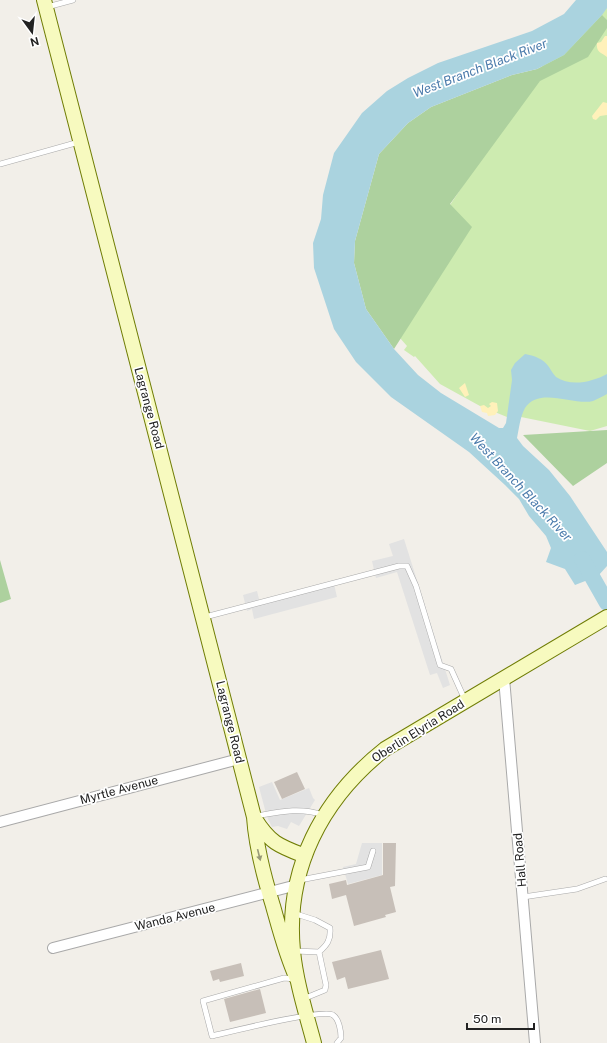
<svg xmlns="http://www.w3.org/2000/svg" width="607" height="1043" viewBox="0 0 607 1043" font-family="'Public Sans',sans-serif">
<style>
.grass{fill:#cdebb0}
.forest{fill:#add19e}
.sand{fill:#fff1ba}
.parking{fill:#e2e2e2}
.water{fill:#aad3df}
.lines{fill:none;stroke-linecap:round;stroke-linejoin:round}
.river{stroke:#aad3df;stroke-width:16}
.building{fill:#c7bfb8}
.lane-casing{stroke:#a9a9a9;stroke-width:6}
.street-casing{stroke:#a9a9a9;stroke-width:12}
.secondary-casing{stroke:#707d05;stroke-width:16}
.lane{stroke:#fff;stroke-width:5}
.street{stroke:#fff;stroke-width:10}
.secondary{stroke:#f7fabf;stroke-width:14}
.oneway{fill:#979978}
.labels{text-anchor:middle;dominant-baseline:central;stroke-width:3.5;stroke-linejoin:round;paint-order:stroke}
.street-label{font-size:12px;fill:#222;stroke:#fff}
.water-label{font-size:13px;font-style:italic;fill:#4a7aab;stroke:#fff}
</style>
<rect width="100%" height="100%" fill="#f2efe9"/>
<!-- grass -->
<path class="grass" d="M607,0V426L590,431L521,417H507L480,406L440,384L415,356L414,357L404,350L407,346L378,313L554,49Z"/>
<!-- forest -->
<path class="forest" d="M602,15L607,20V28L588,57L540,81L450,204L472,227L394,349L366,309L354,263L355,241L379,154L408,123L431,107L512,75L537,69L564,55Z
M607,430V463L573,486L523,435Z
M0,560L11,599L0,603Z"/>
<!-- sand -->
<path class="sand" d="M605,36H607V57C601,52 596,53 597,43L601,42Z
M603,102L607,103V115L600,116L596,120L593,119L592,116Z
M465,383L469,395L465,397L459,388Z
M492,402L497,403L498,411L495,415L488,416L487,413L482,412L480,406L484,405L488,408L491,406L489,404Z"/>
<!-- parking -->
<path class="parking" d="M404,539L450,685L443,688L437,673L430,675L397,572L376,578L372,561L393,556L389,544Z
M334,584L337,597L254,619L252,609L247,611L243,595L257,591L260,603Z
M272,782L280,800L309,788L313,798L315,800L299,826L291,822L287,829L278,826L272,827L267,817L259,787Z
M362,843H382V875L348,884L343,867L356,864Z"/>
<!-- water -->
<path class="water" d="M576,0H607V8L602,15L564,55L537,69L512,75L431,107L408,123L379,154L355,241L354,263L366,309L394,349L418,375L441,393L499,428H503L506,423L512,380L511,370L515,363L525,354C534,356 543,358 549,367C551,370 553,374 556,377C571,387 592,382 607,374V394C603,396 598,399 593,401C575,406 539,386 525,408C520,417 519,429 517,438L523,446L549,470L570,496L607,552V566L598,576L575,585L565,569L546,562L551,548L546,536L529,516L519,499L505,485L469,452L391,397L356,362L334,329L314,268L313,243L321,219L323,195L334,153L362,113L387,91L408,78L438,63L532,31L564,14Z"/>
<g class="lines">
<!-- river -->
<path class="river" d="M582,559L607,603"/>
</g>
<!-- building -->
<path class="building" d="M297,772L305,789L282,799L274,782Z
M383,843H396L395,886L390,887L396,912L385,915L386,917L354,926L346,895L332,899L329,884L346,880L347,885L383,875Z
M381,950L389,979L348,989L345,977L337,980L332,962Z
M241,963L244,976L220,982L219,979L213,981L210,971Z
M260,989L266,1013L230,1022L224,999Z"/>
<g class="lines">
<defs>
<path id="lane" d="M47,7L73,0
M0,164L79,142
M205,617L399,566H407L416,586L440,665L451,669L465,700
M256,816C279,812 300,807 323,815
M300,880L368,867L373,851
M523,897L577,889L605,879
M293,913L315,920L330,928C331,940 327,945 319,952L295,951
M296,979L284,978L203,1001L212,1036C229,1032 324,1008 333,1015C339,1019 341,1031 341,1038L337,1043
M303,999L325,990L326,985L319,952"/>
<path id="street" d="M504,678L535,1043
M0,822L239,759
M53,948L297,885"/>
<path id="secondary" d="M44,0L254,817C256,847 264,877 273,906C280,931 286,955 297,979
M255,819C270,843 279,846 305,856
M314,1043C306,1013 296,982 293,951C285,869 322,799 385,749L607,617"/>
</defs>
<!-- lane casing -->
<use href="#lane" class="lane-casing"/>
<!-- street casing -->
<use href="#street" class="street-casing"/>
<!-- secondary casing -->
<use href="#secondary" class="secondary-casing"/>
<!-- lane -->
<use href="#lane" class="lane"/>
<!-- street -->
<use href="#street" class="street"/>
<!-- secondary -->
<use href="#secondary" class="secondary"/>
</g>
<!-- one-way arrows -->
<defs><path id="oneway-solid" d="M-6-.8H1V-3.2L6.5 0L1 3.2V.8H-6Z"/></defs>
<use class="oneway" href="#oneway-solid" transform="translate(259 855) rotate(76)"/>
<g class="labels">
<!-- street labels -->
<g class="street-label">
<text transform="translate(149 408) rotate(75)">Lagrange Road</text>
<text transform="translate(230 722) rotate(76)">Lagrange Road</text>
<text transform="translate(418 731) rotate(-32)">Oberlin Elyria Road</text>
<text transform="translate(119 790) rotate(-15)">Myrtle Avenue</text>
<text transform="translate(520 860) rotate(-95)">Hall Road</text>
<text transform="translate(175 917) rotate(-14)">Wanda Avenue</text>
</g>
<!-- water labels -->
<g class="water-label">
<text transform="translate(480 68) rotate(-21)">West Branch Black River</text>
<text transform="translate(521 487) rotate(47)">West Branch Black River</text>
</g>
</g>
<!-- north arrow -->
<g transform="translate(32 32) rotate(165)" stroke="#ffffff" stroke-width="3" paint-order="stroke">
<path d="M0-3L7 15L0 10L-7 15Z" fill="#222222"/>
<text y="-6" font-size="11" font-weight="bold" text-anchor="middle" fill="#222222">N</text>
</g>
<!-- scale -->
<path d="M467 1023v6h67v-6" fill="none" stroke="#222222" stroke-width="2"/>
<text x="473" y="1023" font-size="12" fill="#222222" stroke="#ffffff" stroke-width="3" paint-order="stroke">50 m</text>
</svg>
